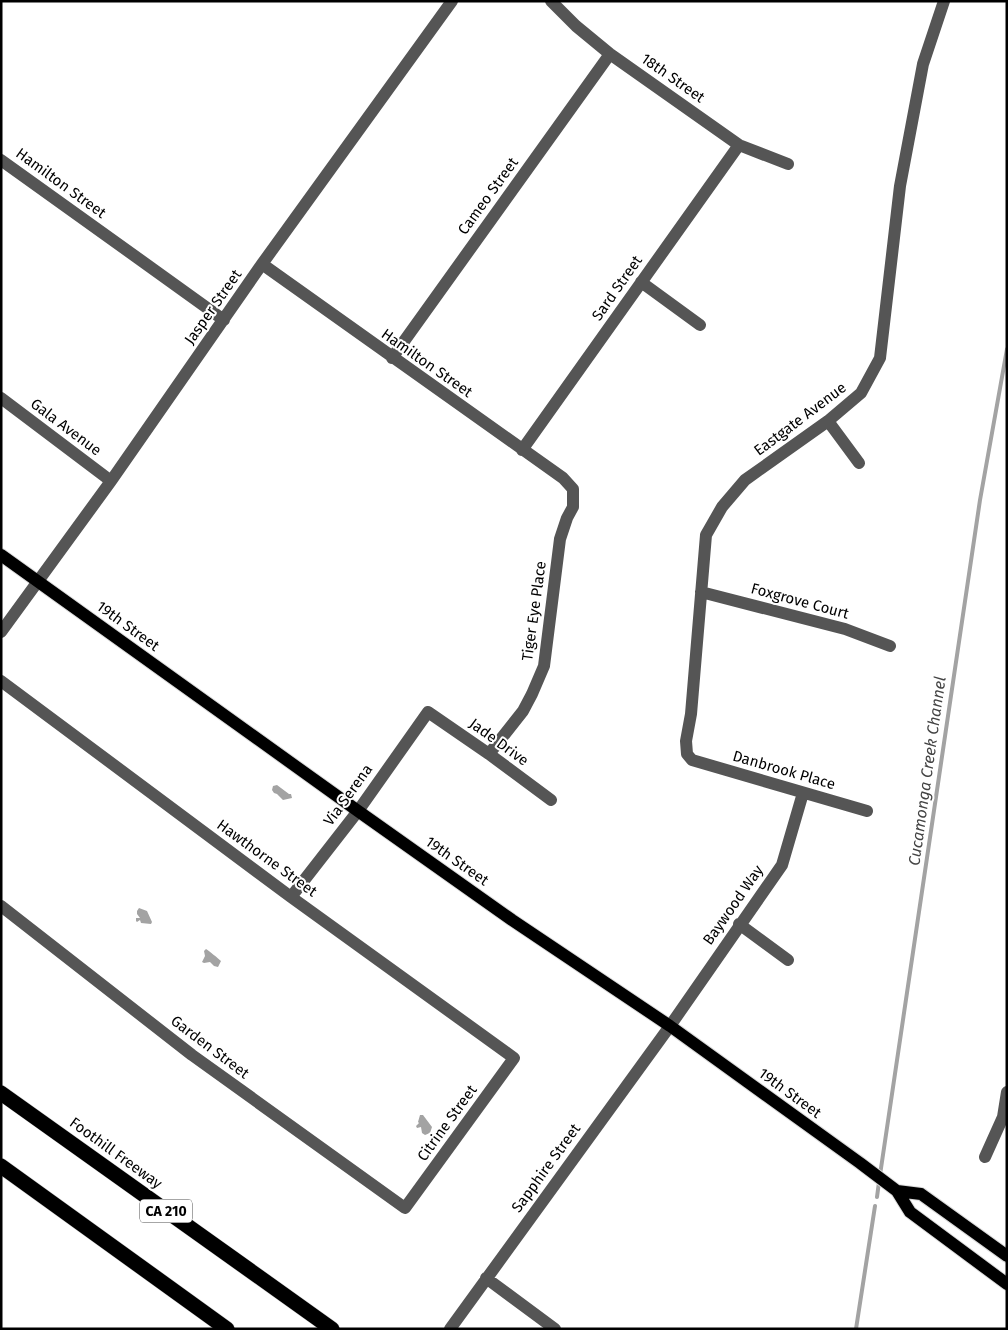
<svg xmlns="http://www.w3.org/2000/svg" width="1008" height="1330" viewBox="0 0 1008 1330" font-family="'Fira Sans',sans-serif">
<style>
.water{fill:#a3a3a3}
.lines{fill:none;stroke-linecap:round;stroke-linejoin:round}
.stream{stroke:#a3a3a3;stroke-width:4}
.major-casing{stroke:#dbdbdb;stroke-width:14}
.highway-casing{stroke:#dbdbdb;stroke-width:16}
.minor{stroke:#555;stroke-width:12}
.major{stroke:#000;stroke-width:12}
.highway{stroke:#000;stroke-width:15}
.labels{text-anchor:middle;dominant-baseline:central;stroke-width:4;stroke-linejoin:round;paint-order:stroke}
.shield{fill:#fff;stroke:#4c4c4c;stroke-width:1}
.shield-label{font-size:14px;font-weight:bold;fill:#000}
.street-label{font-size:15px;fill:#000;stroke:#fff}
.water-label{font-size:16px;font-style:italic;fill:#444;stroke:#fff}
</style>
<rect width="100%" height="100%" fill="#fff"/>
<!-- water -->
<path class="water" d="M277,785L289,794H291L292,798L283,800L277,794L274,793L272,790L273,786Z
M139,908L147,911L152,922L151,924L141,923L140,920L137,922L136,921V918H140L137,914V911Z
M206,949C208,950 219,959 221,961L218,967L214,966L210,962L204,963L202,962L205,956L204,951Z
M420,1115H423L432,1127L430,1133L425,1135L422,1133L421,1127L417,1128L416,1126L419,1123L418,1122Z"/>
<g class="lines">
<!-- stream -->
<path class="stream" d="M880,1175L980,500L1007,349
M877,1197L879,1182
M856,1329L875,1206"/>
<defs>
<path id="major" d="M1,555L358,811L512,920L670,1026L860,1163L897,1191L910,1212L1007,1284
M897,1191L921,1194L1007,1256"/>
<path id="highway" d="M1,1093L332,1329
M1,1166L227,1329"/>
</defs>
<!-- major casing -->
<use href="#major" class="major-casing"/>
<!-- highway casing -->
<use href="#highway" class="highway-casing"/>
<!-- minor -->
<path class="minor" d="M551,1L576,26L610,54L739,145L788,164
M1,160L224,320
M262,264L563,478L573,489V507L567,518L560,539L544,666L532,694L523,711L489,754
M641,282L700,325
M392,358L610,54
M1,398L111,481
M828,421L859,463
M522,450L739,145
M701,592L845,629L890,646
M1,632L111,481L262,264L452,1
M1,681L291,897L514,1058L405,1208L192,1055L1,906
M867,811L692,760L687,754L686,741L691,714L706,535L722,507L745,480L828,421L861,393L880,358L900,186L923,64L944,1
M291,897L358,811L428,712L489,754L551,800
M739,924L788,960
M985,1157L1003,1117L1007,1092
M486,1278L555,1329
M450,1329L670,1026L782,865L803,793"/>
<!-- major -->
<use href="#major" class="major"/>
<!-- highway -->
<use href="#highway" class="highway"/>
</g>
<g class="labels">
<!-- shield labels -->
<rect class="shield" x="140" y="1199.5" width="52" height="23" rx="4"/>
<g class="shield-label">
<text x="166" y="1211">CA 210</text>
</g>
<!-- street labels -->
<g class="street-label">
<text transform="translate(673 78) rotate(35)">18th Street</text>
<text transform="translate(61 183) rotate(36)">Hamilton Street</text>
<text transform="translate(488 196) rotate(-54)">Cameo Street</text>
<text transform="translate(617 288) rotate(-55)">Sard Street</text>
<text transform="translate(213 307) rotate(-55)">Jasper Street</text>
<text transform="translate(427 363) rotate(35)">Hamilton Street</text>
<text transform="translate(800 419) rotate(-37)">Eastgate Avenue</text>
<text transform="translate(66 427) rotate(37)">Gala Avenue</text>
<text transform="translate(800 601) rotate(15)">Foxgrove Court</text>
<text transform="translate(534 611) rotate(-82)">Tiger Eye Place</text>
<text transform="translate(128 626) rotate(36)">19th Street</text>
<text transform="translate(499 742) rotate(36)">Jade Drive</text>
<text transform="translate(784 770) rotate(16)">Danbrook Place</text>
<text transform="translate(348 795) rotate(-54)">Via Serena</text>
<text transform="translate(267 858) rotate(36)">Hawthorne Street</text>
<text transform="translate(457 861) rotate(35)">19th Street</text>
<text transform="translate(733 905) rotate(-55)">Baywood Way</text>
<text transform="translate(210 1047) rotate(37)">Garden Street</text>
<text transform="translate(790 1093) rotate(36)">19th Street</text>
<text transform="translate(447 1123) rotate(-54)">Citrine Street</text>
<text transform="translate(116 1153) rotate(36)">Foothill Freeway</text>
<text transform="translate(546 1168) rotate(-54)">Sapphire Street</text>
</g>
<!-- water labels -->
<g class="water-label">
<text transform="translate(927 771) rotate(-82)">Cucamonga Creek Channel</text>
</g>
</g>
<!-- border -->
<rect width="1008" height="1330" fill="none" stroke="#000000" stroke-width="5"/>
</svg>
